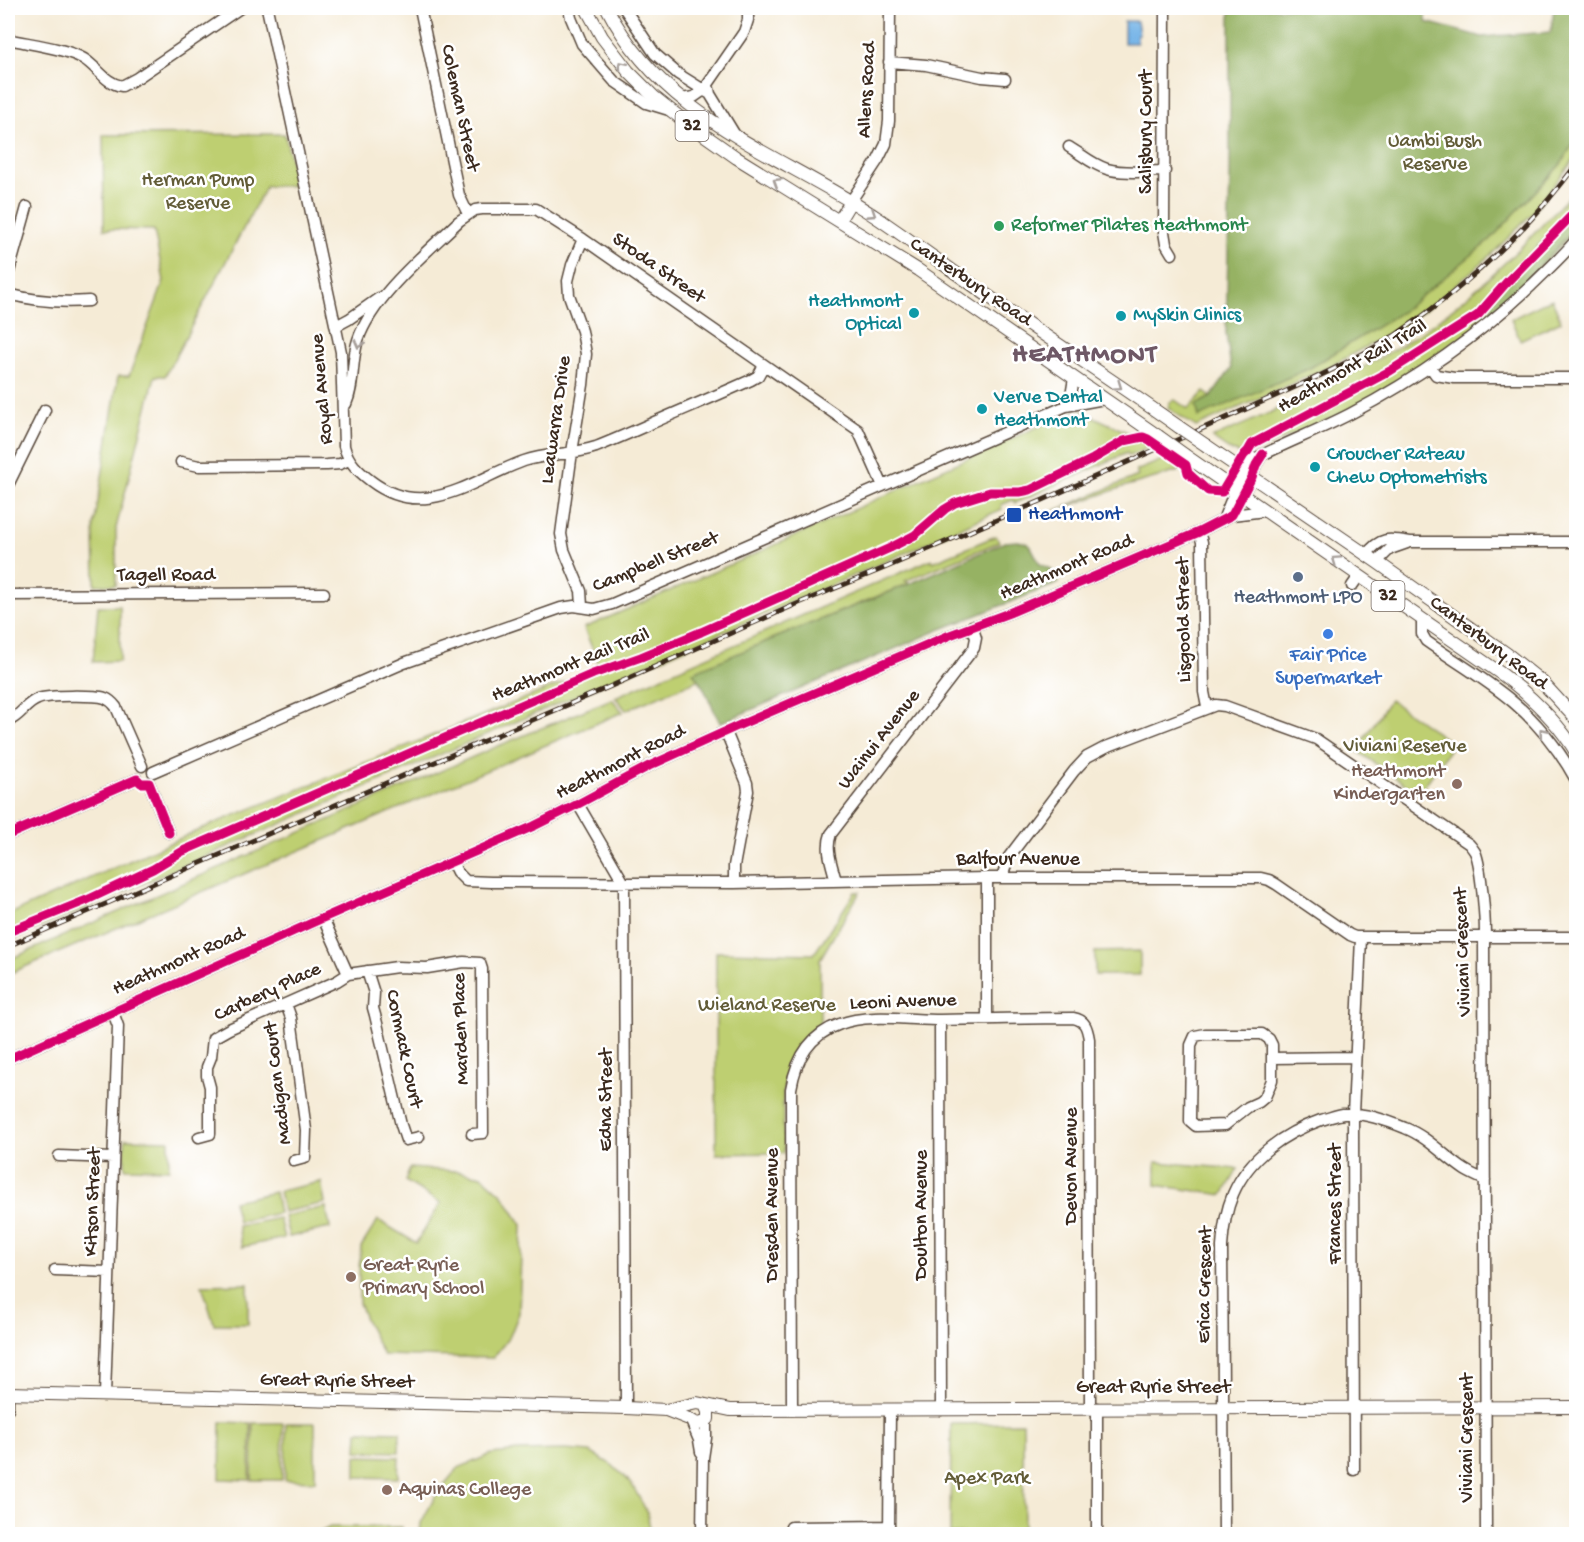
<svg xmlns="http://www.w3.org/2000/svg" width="1584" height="1542" viewBox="0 0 1584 1542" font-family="'Gochi Hand',sans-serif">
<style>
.green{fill:#becf71;stroke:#7c7c48;stroke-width:1.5}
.forest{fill:#96b263;stroke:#686e40;stroke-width:1.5}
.water{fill:#73b3e7;stroke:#576e82;stroke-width:1.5}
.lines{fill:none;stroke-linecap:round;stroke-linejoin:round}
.minor-casing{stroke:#57473a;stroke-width:13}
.major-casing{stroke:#57473a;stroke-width:14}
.minor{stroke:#fff;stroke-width:10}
.major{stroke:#fff;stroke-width:12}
.rail-casing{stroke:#3b2a1e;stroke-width:5}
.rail{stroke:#fff;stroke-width:3;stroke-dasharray:9;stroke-linecap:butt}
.major-bridge-casing{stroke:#57473a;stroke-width:14;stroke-linecap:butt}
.major-bridge{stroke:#fff;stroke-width:12}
.cycleway-casing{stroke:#fff;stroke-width:13}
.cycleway{stroke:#d6006c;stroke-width:9}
.oneway{stroke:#a79f9a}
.leisure-dot{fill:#2e9e5b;stroke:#fff;stroke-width:2}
.culture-dot{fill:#0f9aa8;stroke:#fff;stroke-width:2}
.transit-dot{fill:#1a4fb4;stroke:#fff;stroke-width:2}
.service-dot{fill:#5c6f8a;stroke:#fff;stroke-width:2}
.shop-dot{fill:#3f7fe0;stroke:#fff;stroke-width:2}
.education-dot{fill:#8d6e63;stroke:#fff;stroke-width:2}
.labels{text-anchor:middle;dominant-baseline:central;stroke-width:5;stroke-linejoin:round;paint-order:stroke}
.shield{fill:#fff;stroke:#766a62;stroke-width:1.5}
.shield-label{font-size:18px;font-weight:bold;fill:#3b2a1e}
.street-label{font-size:20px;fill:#3b2a1e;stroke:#fff}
.park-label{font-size:20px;fill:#625c37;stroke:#fff}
.leisure-label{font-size:20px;fill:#27864d;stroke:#fff;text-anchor:start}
.culture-label{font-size:20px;fill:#0d838f;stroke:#fff;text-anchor:start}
.transit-label{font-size:20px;fill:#164399;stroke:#fff;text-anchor:start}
.service-label{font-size:20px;fill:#4e5e75;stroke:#fff}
.shop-label{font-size:20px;fill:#366cbe;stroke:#fff}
.education-label{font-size:20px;fill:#785e54;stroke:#fff;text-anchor:start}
.district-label{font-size:26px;font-weight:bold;letter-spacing:1.5px;fill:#6e5866;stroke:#fff}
</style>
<rect width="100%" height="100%" fill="#fff"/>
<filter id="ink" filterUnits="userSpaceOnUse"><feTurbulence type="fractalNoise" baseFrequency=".0167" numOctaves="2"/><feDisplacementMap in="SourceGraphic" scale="12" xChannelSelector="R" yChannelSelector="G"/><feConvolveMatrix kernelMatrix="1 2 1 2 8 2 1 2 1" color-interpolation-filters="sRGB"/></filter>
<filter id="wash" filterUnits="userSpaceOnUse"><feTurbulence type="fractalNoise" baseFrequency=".008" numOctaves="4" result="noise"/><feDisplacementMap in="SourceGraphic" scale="24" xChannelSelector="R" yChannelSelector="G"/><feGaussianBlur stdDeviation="1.35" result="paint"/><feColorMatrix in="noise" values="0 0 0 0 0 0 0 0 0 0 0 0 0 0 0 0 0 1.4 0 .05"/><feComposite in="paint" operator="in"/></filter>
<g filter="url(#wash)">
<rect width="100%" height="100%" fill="#f5ebd6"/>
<!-- green -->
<path class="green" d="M285,134L296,186H266L165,376H155L116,528V585H95L94,527L118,376H129L164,281L154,230L104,229L103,135Z
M1576,139V157L1532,214L1493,253L1438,300L1401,327L1333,365L1196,427L1168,408L1170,402L1175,400L1188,409L1204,392L1211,397L1196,405L1199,416L1310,368L1403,311L1490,240L1560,165Z
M1576,188L1558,226L1499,285L1489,314L1523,283L1576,227V230L1531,278L1495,312L1474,329L1399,381L1343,413L1247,455L1231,451L1212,438C1286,406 1368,371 1434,323C1487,284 1533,237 1576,188Z
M1552,299L1561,321L1520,340L1511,319Z
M1081,411L1155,445L1129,456L1127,453L1015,503L1013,500L1001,505L1002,509L903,554L8,942V915L208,826L600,668L584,628L757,553L1064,415Z
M1172,456L1184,465L1186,469L1123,487L1054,511L1138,476L1136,471Z
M996,536L999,542L905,581L910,583L765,642L694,673L698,680L626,710L615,697L932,559L933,562Z
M98,606H120V661L93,662Z
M612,699L623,712L348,830L8,974V960L498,746Z
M1390,700L1453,744L1419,794L1356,750Z
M855,892H860L820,959V1025C803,1041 787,1062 784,1086C781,1108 784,1131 784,1153L716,1154V952L814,954Z
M1140,951V975H1095V952Z
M125,1139L169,1140V1169L125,1168Z
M1156,1162L1238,1169L1223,1195L1156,1185Z
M410,1168L457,1171L482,1176L503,1195L522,1225L519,1313L510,1336L493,1358L383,1355L365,1319L359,1303V1269L361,1247L378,1220L416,1243L441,1203L405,1181Z
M321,1182L325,1203L283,1212L279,1191Z
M275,1192L279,1213L238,1222L233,1201Z
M326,1207L330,1228L289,1237L284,1216Z
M279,1218L284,1238L242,1247L238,1226Z
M248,1284V1324H214L202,1285Z
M221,1422L251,1423L250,1480L220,1479Z
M253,1423H283L282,1480H252Z
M286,1423H315V1481L285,1480Z
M1023,1423L1024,1534H950L951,1424Z
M358,1431L400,1432L399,1452L357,1451Z
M565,1450L590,1452L612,1465L631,1483L647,1512L651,1534H420L421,1523L437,1493L458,1468L492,1454L519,1451Z
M356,1456L399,1457L398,1478L356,1477Z
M330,1527H402V1534H317Z"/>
<!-- forest -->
<path class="forest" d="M1230,8H1426V22L1482,37L1551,32L1554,8H1576V139L1560,165L1490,240L1403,311L1310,368L1199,417L1196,405L1211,397L1231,369L1226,333L1230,173Z
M1576,190V227L1523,283L1488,315L1499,285L1558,227Z
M1018,541L1027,543L1031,547L1040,564L1051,569L1059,583L939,630L720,723L703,687L693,672L765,642L902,587L1005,542Z"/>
<!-- water -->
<path class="water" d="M1124,21H1137L1139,34H1137V43H1124Z"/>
</g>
<g filter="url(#ink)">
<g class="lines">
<defs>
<path id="minor" d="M267,8L341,352L344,446C348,462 358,471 371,481C425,522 471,480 524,461C547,453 573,455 596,447C614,440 632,432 650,424C684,409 718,395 751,380L758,376L764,365
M420,8L459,195L468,214
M569,8L571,18L582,44L614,81L646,103L669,110
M624,8L655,54L678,74L710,94
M1165,8L1164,232L1166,244L1172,254
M8,39C29,44 65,48 84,59C97,67 106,84 122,86L137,78L240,8
M889,62L926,65L982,77L1005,79
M709,89L710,94L735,135
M682,99L694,97L704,90L744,32L748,20V8
M1069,147C1081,154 1093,165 1107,169C1123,174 1148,171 1165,171
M851,201L878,160L886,144L889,121L890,8
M8,275L27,207
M8,294C34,301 62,303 89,301
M336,326L349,319L379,298
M1431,368L1436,375L1454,378H1576
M346,404C355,384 351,361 358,340C373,296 426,253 459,221L475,210L482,209H536L583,239L858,430L883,486
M1066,406L1071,396L1074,378
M181,462L199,466L327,465L340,464L349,460
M8,485L45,410
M1232,515L1265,511
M1223,520L1243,471L1250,461C1283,444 1317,431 1350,414C1417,379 1476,338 1532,285C1547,270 1563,256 1576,240
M1199,532L1202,542L1204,692L1207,707
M1366,555C1380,537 1388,538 1410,542H1576
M1377,562L1390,549L1407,543
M1352,586L1359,576
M8,595L324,593
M582,606L581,591L564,550L561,534L572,452L583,385L586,354L582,331L569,295L568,281L572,265L583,239
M1422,619V634L1426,641C1454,661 1486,679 1513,702C1538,723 1560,751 1576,780
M8,721C20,717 26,703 38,699C48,695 95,695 105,698C110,700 113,703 116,707L142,766
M726,732L747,783L748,791L734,866V883
M153,772L404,663L561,608L574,606L594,609L612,604L1066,406L1104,399
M149,783L169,833
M578,804L624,883L626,1408
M8,835L137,779
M452,862L457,872L466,881L491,882L734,883L987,878H1261L1269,880L1276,884L1350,935L1355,937H1576
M1002,878L1008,858L1074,771L1087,757L1106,747L1216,705L1225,706L1316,739L1469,844C1471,846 1473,849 1475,852C1481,864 1487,929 1484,943L1486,1534
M836,881C832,865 825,849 831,834L974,648L976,638L972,626
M367,971L374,993L373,1008L375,1015L401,1125L406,1140L419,1137
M348,974L397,967L427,968L464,962L480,963L482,969L483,1133L472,1134
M286,1004L291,1018L306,1130L305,1158L294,1161
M987,1019V878
M940,1020L941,1410
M1205,1034H1262L1269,1039L1272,1045V1080L1265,1097L1259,1102L1248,1107L1225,1125L1196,1126L1190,1121L1191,1045L1195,1036Z
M1272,1058L1355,1057
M8,1059L323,918L534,826L578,804L649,766L742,724L950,635L1009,613L1199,532L1232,515L1252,477L1256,465L1263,454
M199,1137L210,1134V1087L207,1076V1067L211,1057L213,1038L229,1029L337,981L348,974L323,918
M59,1156L113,1158
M55,1270L109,1272
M105,1395L118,1026L113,1012
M8,1409V1393
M792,1410L791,1089C796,1059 809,1035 840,1024C867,1013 910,1020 940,1020C984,1019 1028,1018 1073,1018C1085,1020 1087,1027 1089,1039L1090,1408
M691,1421L699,1440L701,1452
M1354,1470L1353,1114L1361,938
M791,1527L889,1526
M702,1534L703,1458L706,1438V1422
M889,1534L890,1410
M1097,1534V1408
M1224,1534L1222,1247C1223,1229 1226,1211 1233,1194C1249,1157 1284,1133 1321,1120C1329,1118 1336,1115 1343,1114C1364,1112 1386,1120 1405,1128C1428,1137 1445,1157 1465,1170C1471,1174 1479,1177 1485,1180"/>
<path id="major" d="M586,8L602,37L628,71L654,97L683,120L737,158L918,270L1158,436
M607,8C665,121 780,153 879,219C917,245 954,272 991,298C1053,342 1117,383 1179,427
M839,221L851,201
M1207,446L1377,562L1507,654L1542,682L1576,719
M1186,456L1503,675C1532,697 1557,721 1576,752
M8,1393L626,1408L666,1410L689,1419L697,1424L703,1423L708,1419V1412L705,1405
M666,1410L697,1403L730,1410L1576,1407"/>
</defs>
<!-- minor casing -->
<use href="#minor" class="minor-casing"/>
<!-- major casing -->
<use href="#major" class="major-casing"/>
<!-- minor -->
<use href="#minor" class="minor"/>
<!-- major -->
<use href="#major" class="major"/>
<defs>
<path id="rail" d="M8,946L609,687L799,603L887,567L1043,500L1313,379C1340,366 1368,352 1394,336C1464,289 1526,232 1576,165"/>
</defs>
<!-- rail casing -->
<use href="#rail" class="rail-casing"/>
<!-- rail -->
<use href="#rail" class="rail"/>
<defs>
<path id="major-bridge" d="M1179,427L1207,446
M1158,436L1186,456"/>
</defs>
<!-- major-bridge casing -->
<use href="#major-bridge" class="major-bridge-casing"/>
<!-- major-bridge -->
<use href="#major-bridge" class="major-bridge"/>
<defs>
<path id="cycleway" d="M8,835L137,779L141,783H149L169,833
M8,932L87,900L153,869L183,851L593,674L641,657L701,632L890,548L915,535L945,509L955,503L990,492H1020L1030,490L1093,459L1124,441L1143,437L1148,439L1186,465L1188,473L1208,491L1222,492L1244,455L1248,451L1252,444L1390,371L1478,315L1506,283L1576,211
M8,1059L323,918L534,826L578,804L649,766L742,724L950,635L1009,613L1199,532L1232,515L1252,477L1256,465L1263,454"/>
</defs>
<!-- cycleway casing -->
<use href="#cycleway" class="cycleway-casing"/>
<!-- cycleway -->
<use href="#cycleway" class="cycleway"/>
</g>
<!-- one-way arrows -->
<defs><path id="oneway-chevron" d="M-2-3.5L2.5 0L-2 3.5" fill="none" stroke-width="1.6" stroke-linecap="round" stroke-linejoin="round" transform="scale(1.5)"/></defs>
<g class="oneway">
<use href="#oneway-chevron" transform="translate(622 65) rotate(-131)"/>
<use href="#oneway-chevron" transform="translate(777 182) rotate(-148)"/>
<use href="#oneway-chevron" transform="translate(872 214) rotate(33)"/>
<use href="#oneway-chevron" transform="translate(359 344) rotate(105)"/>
<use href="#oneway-chevron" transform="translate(1118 386) rotate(35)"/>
<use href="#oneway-chevron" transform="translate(1336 560) rotate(-145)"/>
<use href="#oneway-chevron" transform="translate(1543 732) rotate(-130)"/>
</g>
</g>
<!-- markers -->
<circle class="leisure-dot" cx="999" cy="226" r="6"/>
<g class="culture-dot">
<circle cx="914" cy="313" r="6"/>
<circle cx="1121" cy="316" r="6"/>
<circle cx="982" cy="409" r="6"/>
<circle cx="1315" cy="467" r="6"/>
</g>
<rect class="transit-dot" x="1006" y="507" width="16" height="16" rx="3"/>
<circle class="service-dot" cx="1298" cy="577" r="6"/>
<circle class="shop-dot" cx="1328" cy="634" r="6"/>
<g class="education-dot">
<circle cx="1457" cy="784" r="6"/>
<circle cx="351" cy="1277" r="6"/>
<circle cx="387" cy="1490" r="6"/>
</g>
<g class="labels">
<!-- shield labels -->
<g class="shield">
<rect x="675.5" y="111" width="33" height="30" rx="4.5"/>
<rect x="1371.5" y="581" width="33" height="30" rx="4.5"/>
</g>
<g class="shield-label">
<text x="692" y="126">32</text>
<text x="1388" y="596">32</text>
</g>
<!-- street labels -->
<g class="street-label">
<text transform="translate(868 90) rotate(-87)">Allens Road</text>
<text transform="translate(459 108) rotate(78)">Coleman Street</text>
<text transform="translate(1147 132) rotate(-90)">Salisbury Court</text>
<text transform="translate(658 269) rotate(35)">Stoda Street</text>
<text transform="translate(970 283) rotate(34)">Canterbury Road</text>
<text transform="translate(1353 367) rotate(-30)">Heathmont Rail Trail</text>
<text transform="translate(323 389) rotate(-95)">Royal Avenue</text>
<text transform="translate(557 420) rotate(-82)">Leawarra Drive</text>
<text transform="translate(656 563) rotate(-22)">Campbell Street</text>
<text transform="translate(1067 568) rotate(-23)">Heathmont Road</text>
<text x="166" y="576">Tagell Road</text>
<text transform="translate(1185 620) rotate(-91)">Lisgoold Street</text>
<text transform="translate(1488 644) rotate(37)">Canterbury Road</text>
<text transform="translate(571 666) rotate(-22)">Heathmont Rail Trail</text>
<text transform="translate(880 740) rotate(-52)">Wainui Avenue</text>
<text transform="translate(621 763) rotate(-27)">Heathmont Road</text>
<text x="1018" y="860">Balfour Avenue</text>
<text transform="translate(1464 952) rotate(-92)">Viviani Crescent</text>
<text transform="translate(179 962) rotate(-24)">Heathmont Road</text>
<text transform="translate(268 993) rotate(-25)">Carbery Place</text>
<text transform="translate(903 1003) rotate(-2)">Leoni Avenue</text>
<text transform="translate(462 1029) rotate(-92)">Marden Place</text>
<text transform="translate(403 1049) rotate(78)">Cormack Court</text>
<text transform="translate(279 1083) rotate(-97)">Madigan Court</text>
<text transform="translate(607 1100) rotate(-90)">Edna Street</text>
<text transform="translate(1072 1166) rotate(-90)">Devon Avenue</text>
<text transform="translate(94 1202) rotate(-88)">Kitson Street</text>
<text transform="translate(1336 1204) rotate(-90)">Frances Street</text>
<text transform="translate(773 1215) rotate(-90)">Dresden Avenue</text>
<text transform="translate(922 1215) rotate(-90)">Doulton Avenue</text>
<text transform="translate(1206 1285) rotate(-89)">Erica Crescent</text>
<text transform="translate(337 1382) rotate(1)">Great Ryrie Street</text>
<text x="1153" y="1388">Great Ryrie Street</text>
<text transform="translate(1468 1438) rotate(-90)">Viviani Crescent</text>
</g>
<!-- park labels -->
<g class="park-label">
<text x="1435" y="142">Uambi Bush<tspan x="1435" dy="23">Reserve</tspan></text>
<text x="198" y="181">Herman Pump<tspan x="198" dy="23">Reserve</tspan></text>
<text x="1405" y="747">Viviani Reserve</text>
<text x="767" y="1006">Wieland Reserve</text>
<text x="987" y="1479">Apex Park</text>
</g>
<!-- leisure labels -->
<g class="leisure-label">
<text x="1011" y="226">Reformer Pilates Heathmont</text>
</g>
<!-- culture labels -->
<g class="culture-label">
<text x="902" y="302" text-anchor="end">Heathmont<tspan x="902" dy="23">Optical</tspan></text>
<text x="1133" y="316">MySkin Clinics</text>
<text x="994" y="398">Verve Dental<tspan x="994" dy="23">Heathmont</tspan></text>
<text x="1327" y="455">Croucher Rateau<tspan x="1327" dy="23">Chew Optometrists</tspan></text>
</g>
<!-- transit labels -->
<g class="transit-label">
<text x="1028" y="515">Heathmont</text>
</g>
<!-- service labels -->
<g class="service-label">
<text x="1298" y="598">Heathmont LPO</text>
</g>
<!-- shop labels -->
<g class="shop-label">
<text x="1328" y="656">Fair Price<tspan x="1328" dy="23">Supermarket</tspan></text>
</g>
<!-- education labels -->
<g class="education-label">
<text x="1445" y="772" text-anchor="end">Heathmont<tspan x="1445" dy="23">Kindergarten</tspan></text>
<text x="363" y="1266">Great Ryrie<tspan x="363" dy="23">Primary School</tspan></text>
<text x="399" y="1490">Aquinas College</text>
</g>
<!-- district labels -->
<g class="district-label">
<text x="1085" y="356">HEATHMONT</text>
</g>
</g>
<!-- margin -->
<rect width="1584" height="1542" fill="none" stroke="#fff" stroke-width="30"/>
</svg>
